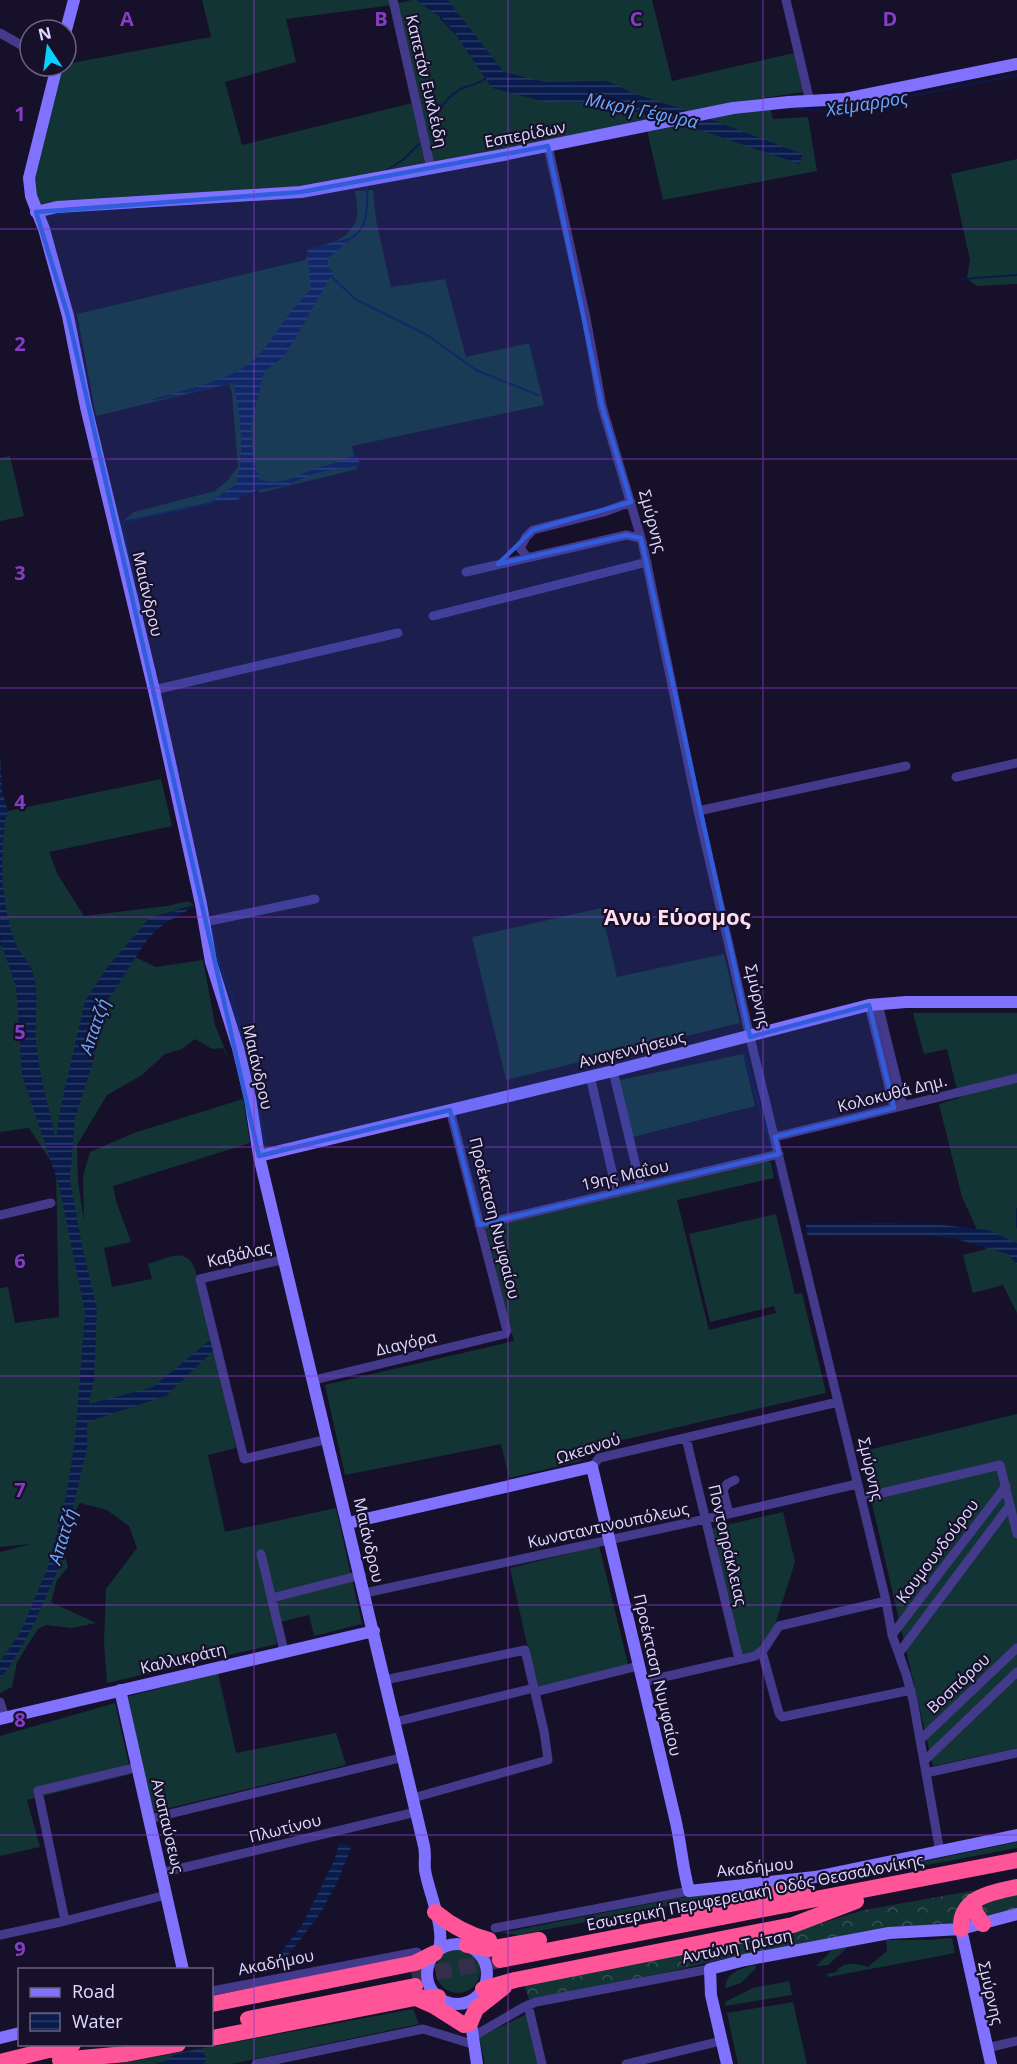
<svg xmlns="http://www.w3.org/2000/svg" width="1017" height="2064" viewBox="0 0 1017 2064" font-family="'Open Sans',sans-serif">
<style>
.grass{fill:#133435}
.forest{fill:url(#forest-crowns)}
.water{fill:url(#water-rules)}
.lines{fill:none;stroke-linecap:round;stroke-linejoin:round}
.stream{stroke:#091b4b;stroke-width:2}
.highway-tunnel{stroke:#352e4b;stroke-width:16;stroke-dasharray:16 8;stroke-linecap:butt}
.street{stroke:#443a8b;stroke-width:9}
.secondary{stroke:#8171ff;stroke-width:12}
.highway{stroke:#ff5598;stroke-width:16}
.marked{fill:#315cdc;fill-opacity:0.2;stroke:#315cdc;stroke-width:4.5;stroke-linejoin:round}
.grid{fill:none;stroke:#853dc5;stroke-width:1.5;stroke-opacity:0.55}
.labels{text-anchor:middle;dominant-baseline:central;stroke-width:4.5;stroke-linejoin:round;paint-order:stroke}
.street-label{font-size:16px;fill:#e1daff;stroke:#17102b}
.water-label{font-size:18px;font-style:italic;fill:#68acff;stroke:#17102b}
.district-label{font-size:22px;font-weight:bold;fill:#ffdcef;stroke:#17102b}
.grid-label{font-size:20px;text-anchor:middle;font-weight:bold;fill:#853dc5;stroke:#17102b;stroke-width:4.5;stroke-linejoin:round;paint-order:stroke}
</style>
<defs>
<pattern id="forest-crowns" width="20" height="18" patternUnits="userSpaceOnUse" patternTransform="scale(1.5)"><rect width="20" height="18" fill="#133435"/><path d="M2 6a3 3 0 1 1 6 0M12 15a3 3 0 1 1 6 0" fill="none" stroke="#355153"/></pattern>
<pattern id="water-rules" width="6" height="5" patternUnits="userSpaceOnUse" patternTransform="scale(1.5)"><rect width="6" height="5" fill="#091b4b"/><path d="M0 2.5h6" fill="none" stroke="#2d3c66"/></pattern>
</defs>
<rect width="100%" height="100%" fill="#17102b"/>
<!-- grass -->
<path class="grass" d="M202,0H393L394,4L412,0H652L672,81L794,53L803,92L730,103L770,107L773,119L808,117L817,171L663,200L647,130L627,125L434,162L393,5L286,19L296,62L225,82L242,145L412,103L425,164L300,190L37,206L29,178L57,66H66V64L211,37Z
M1017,159V284L976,286L967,278L970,260L951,174Z
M373,190L376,220L391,287L445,279L466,357L529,343L544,405L352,446L357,469L259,493L255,478L241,496L122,522L134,512L215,491L227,481L238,467L232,393L229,384L96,416L77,314L305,260L311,249C330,244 352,239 357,216C358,209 356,199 355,191Z
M10,456L24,516L0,521V458Z
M0,755L2,792L8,811L161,779L172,826L49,852L58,875L84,916L167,906L188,901L194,905L149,918L108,1000L135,957L156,967L203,960L215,1025L229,1060L223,1048L212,1049L195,1039L182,1049L165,1054L142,1075L107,1095L77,1145L78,1182L84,1221L83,1176L90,1152L134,1133L243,1099L250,1143L113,1186L116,1201L131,1242L104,1248L112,1287L152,1279L148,1264C169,1258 187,1245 196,1272L236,1448L208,1455L225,1532L336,1508L362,1624L314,1636L309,1615L273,1624L277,1644L107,1683L104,1642L106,1589L137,1548L129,1526L107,1510L80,1503C65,1529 59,1537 68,1567L57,1580L51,1602L96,1623L72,1628L46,1625L38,1629L17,1662L12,1687L0,1693V1552L31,1544L0,1547V1288L8,1287L15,1323L59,1317L56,1169L29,1128L0,1132V946L2,945L0,940Z
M601,908L617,977L724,954L740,1023L506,1080L472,937Z
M913,1013H1017V1313L1003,1285L973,1293L963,1255L986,1249L962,1197L939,1104L959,1098L947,1049L924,1054Z
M743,1054L755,1106L629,1138L616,1081Z
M766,1160L771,1163L774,1178L677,1200L709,1330L776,1313L774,1306L710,1322L689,1234L776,1214L795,1294L802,1293L826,1393L579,1450L581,1461L509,1478L501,1444L345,1475L325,1385L514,1341L485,1226Z
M1017,1414V1748L933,1766L860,1452Z
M783,1512L795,1562L774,1628L757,1651L738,1655L709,1529Z
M599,1546L629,1668L537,1689L510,1568Z
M218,1673L236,1753L336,1733L346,1765L153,1812L126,1697Z
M115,1703L131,1774L27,1800L40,1847L0,1856V1736Z
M1017,1842V1848L869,1876L868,1873Z
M757,1889L518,1935L500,1933L679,1898Z
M952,1938L955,1953L828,1977L827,1974L836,1972C843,1961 857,1963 868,1967L887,1951L886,1940H929Z
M848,1947L828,1965L816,1966L832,1950Z
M436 1971a22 22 0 1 1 44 0a22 22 0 1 1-44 0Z
M755,1965L756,1968L741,1983L725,1988C727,1971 740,1969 755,1965Z
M789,1981L792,1995L725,2006V2002L753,1988Z
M793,2002L807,2064H738L727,2013Z
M413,2009L419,2024L232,2064H117Z
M527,2014L538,2064H485L479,2037Z"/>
<!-- forest -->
<path class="forest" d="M977,1890L978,1891L1017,1892V1908L970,1922L940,1925L903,1926L727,1958L668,1972L529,2000L524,1984L802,1929L864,1910Z"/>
<!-- water -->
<path class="water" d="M416,0H448L504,72L545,82L607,81L635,94L683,109L803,154L799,164L689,126L603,103L545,102L492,88L448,23Z
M354,237L329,257L327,264L333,272L295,339L283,357L264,372L251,426L253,455L259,479C279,488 296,475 315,469C329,464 343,461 356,455L361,465L316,473L284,486L257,490L236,500L209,503L236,484C245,449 241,418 233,383L142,403C175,391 217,385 246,366C263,355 272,337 284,321C292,309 302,299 311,289L307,249Z
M0,755L2,792L8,811L5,821C1,867 0,898 15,942C19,953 30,962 33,973C40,996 34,1018 36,1041C39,1075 49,1107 56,1140L60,1110L85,1001L106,969L149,918L195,906L165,923L149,937L108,1000L96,1035L94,1059L75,1118L70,1180L81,1241L97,1309L94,1380L89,1404L153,1387L210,1340L213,1351L166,1396L87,1422V1448L60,1565L33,1626L14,1660L0,1679V1662L20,1633L47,1570L66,1497L75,1440L85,1312L59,1186L22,1075L16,986L0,940Z
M889,1223L932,1224L988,1230L1017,1243V1265L1008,1254L953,1238L922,1235L807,1236L806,1224Z
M345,1843L351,1848L338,1881L320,1914L278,1968L266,1972L302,1925L334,1861L339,1844Z
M203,2049L206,2060L203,2064H155L168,2060L173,2055Z"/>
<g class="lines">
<!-- stream -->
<path class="stream" d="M441,18L455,33
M787,108L831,112L1017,75
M429,128C439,112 445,96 463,88C471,85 479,84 485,79
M386,171L404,159L419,144
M101,210L132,208
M54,215L75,212
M352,238C370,225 367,205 367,184
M331,276L355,299L427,335L476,370L538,395
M962,279L1017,275
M134,578L122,522L212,503
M137,591L141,610
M212,929L219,961L231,992L256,1091L265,1142
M744,1053L772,1151
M773,1157L781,1191L786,1204
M1017,1209V1227"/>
<!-- highway-tunnel -->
<path class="highway-tunnel" d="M412,1977L500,1960"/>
<!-- street -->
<path class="street" d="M393,0L431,169
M786,0L810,102
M0,33L30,50
M548,146L586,318L602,406L643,545L698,811L750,1037L886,1601L892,1635L906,1674L913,1700L940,1852
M527,557L520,548L526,537L533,530L604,512L631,502
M466,572L609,539L626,535L641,538
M433,616L647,562
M154,690L398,633
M956,777L1017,763
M698,811L906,766
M205,922L315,899
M878,1004L903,1106
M869,1005L894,1108
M613,1071L641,1187
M590,1076L617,1193
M775,1137L1017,1078
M0,1215L51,1203
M479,1225L779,1154
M285,1259L200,1279L244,1459L328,1439
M314,1380L505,1334L507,1331L450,1110
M686,1438L739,1659
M592,1467L599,1458L838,1402
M861,1498L1000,1465L1017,1534
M729,1514L723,1490L727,1484L735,1480
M261,1554L284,1651
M365,1593L724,1515L857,1484
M272,1598L361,1575
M892,1635L1006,1486
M762,1652L779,1713L782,1717L911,1690
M899,1653L1010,1505
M385,1680L525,1650L544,1731L548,1760L413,1798
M642,1682L755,1656L764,1649L779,1626L886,1601
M535,1692L638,1666
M0,1702L5,1718
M395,1722L534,1688
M921,1739L1017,1648
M924,1761L1017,1672
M926,1773L1017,1753
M149,1819L404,1757
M161,1873L416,1812
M65,1921L38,1791L138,1767
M495,1928L689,1891
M0,1935L65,1921L166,1895
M212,1991L417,1952
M528,2005L542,2064
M472,2037L524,2007L536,2002L710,1969
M987,2048L1017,2041
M256,2064L423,2029L472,2044
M626,2064L721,2041"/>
<!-- secondary -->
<path class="secondary" d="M66,30L74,0
M57,66L29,178L31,196L44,229L68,316L86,407L154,690L201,904L211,962L238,1048L250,1098L259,1156L424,1846C426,1854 424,1862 425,1870C428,1891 447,1931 438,1951
M36,212L57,207L301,192L503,155L733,108L789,102L845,99L1017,64
M259,1156L613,1071L869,1005L906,1002H1017
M348,1523L592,1467L675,1818C681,1843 682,1866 689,1891L815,1877L1017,1835
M120,1690L183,1970
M0,1719L374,1631
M961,1929L991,2064
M427 1974a30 30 0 1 1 60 0a30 30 0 1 1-60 0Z
M470,2017L477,2064
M0,2038L20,2033
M727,2064L711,1995L710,1969L745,1960L889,1933L961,1929L1017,1914"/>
<!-- highway -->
<path class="highway" d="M973,1901L975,1912L983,1924
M435,1912C452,1926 468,1935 489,1940
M688,1912C728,1903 767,1892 808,1892
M961,1929C959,1897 993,1892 1017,1887
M467,1945L488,1949L539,1940
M500,1960L1017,1860
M483,1989L515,1980L793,1925L856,1901
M418,1999L434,2006L464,2025
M212,2004L415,1963L435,1953
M248,2019L415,1986
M470,2023L476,2009L504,1987
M212,2038L415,1998L438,1997
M60,2060L126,2054L178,2044
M0,2062L73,2044"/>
</g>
<!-- marked area -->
<path class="marked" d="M548,146L602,406L631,502L533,530L498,564L626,535L641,538L750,1037L869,1005L894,1108L775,1137L779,1154L479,1225L450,1110L259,1156L68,316L36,212L301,192Z"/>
<!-- grid -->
<path class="grid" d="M254,0V2064M508,0V2064M763,0V2064M0,229H1017M0,459H1017M0,688H1017M0,917H1017M0,1147H1017M0,1376H1017M0,1605H1017M0,1835H1017"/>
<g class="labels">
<!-- street labels -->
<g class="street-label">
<text transform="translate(427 81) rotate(77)">Καπετάν Ευκλέιδη</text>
<text transform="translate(525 134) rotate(-11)">Εσπερίδων</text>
<text transform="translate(653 521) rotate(75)">Σμύρνης</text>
<text transform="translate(148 594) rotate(77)">Μαιάνδρου</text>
<text transform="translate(758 996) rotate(77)">Σμύρνης</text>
<text transform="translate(632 1049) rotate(-14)">Αναγεννήσεως</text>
<text transform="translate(258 1067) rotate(77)">Μαιάνδρου</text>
<text transform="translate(892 1093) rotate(-14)">Κολοκυθά Δημ.</text>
<text transform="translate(625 1175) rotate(-13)">19ης Μαΐου</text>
<text transform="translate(495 1218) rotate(76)">Προέκταση Νυμφαίου</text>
<text transform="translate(239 1254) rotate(-13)">Καβάλας</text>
<text transform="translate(406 1343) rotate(-13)">Διαγόρα</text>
<text transform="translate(588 1448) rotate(-18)">Ωκεανού</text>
<text transform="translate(871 1469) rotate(77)">Σμύρνης</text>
<text transform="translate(608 1525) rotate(-12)">Κωνσταντινουπόλεως</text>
<text transform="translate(369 1540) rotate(77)">Μαιάνδρου</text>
<text transform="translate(728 1545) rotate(77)">Ποντοηράκλειας</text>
<text transform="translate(937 1551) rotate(-53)">Κουμουνδούρου</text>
<text transform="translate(183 1658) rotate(-13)">Καλλικράτη</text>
<text transform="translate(658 1675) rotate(77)">Προέκταση Νυμφαίου</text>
<text transform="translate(958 1683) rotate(-43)">Βοσπόρου</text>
<text transform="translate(168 1826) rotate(77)">Αναπαύσεως</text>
<text transform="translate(285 1828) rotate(-14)">Πλωτίνου</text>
<text transform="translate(755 1867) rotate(-6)">Ακαδήμου</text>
<text transform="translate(755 1892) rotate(-11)">Εσωτερική Περιφερειακή Οδός Θεσσαλονίκης</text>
<text transform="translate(737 1946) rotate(-12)">Αντώνη Τρίτση</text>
<text transform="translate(276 1962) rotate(-11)">Ακαδήμου</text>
<text transform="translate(991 1993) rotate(77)">Σμύρνης</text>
</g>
<!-- water labels -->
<g class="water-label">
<text transform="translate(867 103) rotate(-9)">Χείμαρρος</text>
<text transform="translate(642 110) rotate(12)">Μικρή Γέφυρα</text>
<text transform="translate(94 1026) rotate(-71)">Απατζή</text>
<text transform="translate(62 1536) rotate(-73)">Απατζή</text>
</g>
<!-- district labels -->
<g class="district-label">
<text x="677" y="916">Άνω Εύοσμος</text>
</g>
</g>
<g class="grid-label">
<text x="127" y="26">A</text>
<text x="381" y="26">B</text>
<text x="636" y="26">C</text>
<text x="890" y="26">D</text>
<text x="20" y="121">1</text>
<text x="20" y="351">2</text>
<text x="20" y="580">3</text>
<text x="20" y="809">4</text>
<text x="20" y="1039">5</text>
<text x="20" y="1268">6</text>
<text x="20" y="1497">7</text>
<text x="20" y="1727">8</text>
<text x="20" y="1956">9</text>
</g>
<!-- legend -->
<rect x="18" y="1968" width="195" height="78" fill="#17102b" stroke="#686180" stroke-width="1.5"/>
<rect x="30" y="1988" width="30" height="9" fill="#8171ff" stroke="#686180" stroke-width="1.5"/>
<text x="72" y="1998" font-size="18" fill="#e1daff">Road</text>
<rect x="30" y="2013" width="30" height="18" fill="url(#water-rules)" stroke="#686180" stroke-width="1.5"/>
<text x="72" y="2028" font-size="18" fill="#e1daff">Water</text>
<!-- north arrow -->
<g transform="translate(48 48) rotate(347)"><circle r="28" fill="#17102b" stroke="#686180" stroke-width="1.5"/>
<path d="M0-4.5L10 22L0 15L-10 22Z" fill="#06d1ff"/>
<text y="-9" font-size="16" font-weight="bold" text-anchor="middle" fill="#e1daff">N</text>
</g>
</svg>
